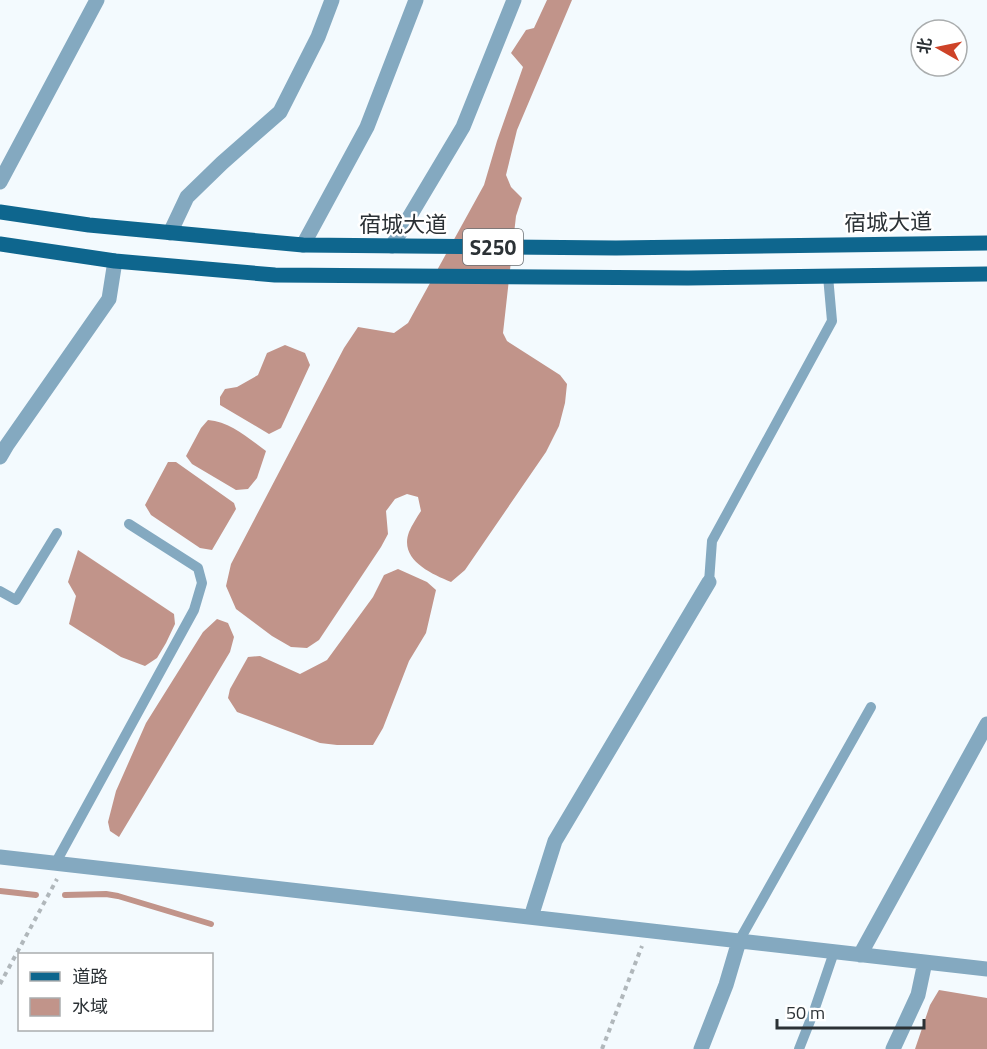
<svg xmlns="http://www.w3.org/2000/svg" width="987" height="1049" viewBox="0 0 987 1049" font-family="'Titillium Web','Noto Sans SC',sans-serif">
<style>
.water{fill:#c1948a}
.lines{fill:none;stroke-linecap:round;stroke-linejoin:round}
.stream{stroke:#c1948a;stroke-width:6}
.path{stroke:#b0b7bb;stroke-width:4;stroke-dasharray:4.5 4.5;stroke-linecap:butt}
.service{stroke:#84a9c0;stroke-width:10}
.minor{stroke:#84a9c0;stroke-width:15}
.primary{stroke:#0e668e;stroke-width:15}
.labels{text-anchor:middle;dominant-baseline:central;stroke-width:5;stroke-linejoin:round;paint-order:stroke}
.shield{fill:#fff;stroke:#6b6f72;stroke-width:1.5}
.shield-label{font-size:21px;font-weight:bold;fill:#2b3135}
.street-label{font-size:22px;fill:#2b3135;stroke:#fff}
</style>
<rect width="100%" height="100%" fill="#f3fafe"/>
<!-- water -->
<path class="water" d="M547,0H572L517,130L506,175L511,187L522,198L516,216L503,333L507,341L560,375L567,384L565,403L559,426L546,452L465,570L451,582C429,573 399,559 409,532C412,525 417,517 421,511L418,497L407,494L395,499L386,511L388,534L381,547L319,640L307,648L291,647L272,636L236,609L226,586L231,564L344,348L358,327L394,333L408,323L484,185L497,141L523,67L511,53L526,30L534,28Z
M285,345L305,353L310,365L281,428L269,434L220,405V397L225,389L237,387L258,375L267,353Z
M208,420C231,422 248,438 266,451L257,478L248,489L236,490L192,464L186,456L201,428Z
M168,462H176L234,503L236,509L212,550L200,548L151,515L145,505Z
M78,550L174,614L175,624L166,643L157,658L145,666L121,657L69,624L76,596L68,582Z
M398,569L427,582L436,590L426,633L409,661L383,728L373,745H337L320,743L237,712L228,698L230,689L248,657L260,656L300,674L327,660L373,597L384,575Z
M217,619L228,623L234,637L230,652L119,837L110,831L108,822L116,791L146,723L203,632Z
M939,990L987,998V1049H915L930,1005Z"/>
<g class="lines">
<!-- stream -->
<path class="stream" d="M0,891L36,895
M65,895L106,894L118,896L211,924"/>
<!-- path -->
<path class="path" d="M0,984L57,879
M602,1049L642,946"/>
<!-- service -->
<path class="service" d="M709,582L712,541L832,321L828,276
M0,591L16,600L57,533
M55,864L194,610L202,583L198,568L129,524
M739,941L871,707
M799,1049L814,1011L834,952"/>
<!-- minor -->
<path class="minor" d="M0,182L97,0
M170,233L187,197L222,163L280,112L318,37L332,0
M303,245L367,127L416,0
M392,246L463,127L514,0
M0,457L7,445L109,299L115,261
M0,857L987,969
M531,917L555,841L709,582
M860,955L987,724
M701,1049L726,985L739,941
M893,1049L918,995L925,962"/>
<!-- primary -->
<path class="primary" d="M0,212L89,225L303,245L616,248L987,243
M0,244L115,261L275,275L688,278L987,274"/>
</g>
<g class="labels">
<!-- shield labels -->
<rect class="shield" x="463" y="229" width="60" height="36" rx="4.5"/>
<g class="shield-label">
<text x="493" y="247">S250</text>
</g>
<!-- street labels -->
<g class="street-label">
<text transform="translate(888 222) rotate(-1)">宿城大道</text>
<text x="403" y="224">宿城大道</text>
</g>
</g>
<!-- legend -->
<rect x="18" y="953" width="195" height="78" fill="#ffffff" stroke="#aaadae" stroke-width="1.5"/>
<rect x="30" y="972" width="30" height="9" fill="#0e668e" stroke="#aaadae" stroke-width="1.5"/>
<text x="72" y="983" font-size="18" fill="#2b3135">道路</text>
<rect x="30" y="998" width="30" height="18" fill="#c1948a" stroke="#aaadae" stroke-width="1.5"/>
<text x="72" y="1013" font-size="18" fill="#2b3135">水域</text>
<!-- north arrow -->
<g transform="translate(939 48) rotate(279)"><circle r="28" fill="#ffffff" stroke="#aaadae" stroke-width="1.5"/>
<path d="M0-4.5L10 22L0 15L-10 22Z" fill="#ce4328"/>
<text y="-9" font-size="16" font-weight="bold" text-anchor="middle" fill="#2b3135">北</text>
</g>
<!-- scale -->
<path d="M777 1019v9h147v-9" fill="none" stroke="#2b3135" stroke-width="3"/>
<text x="786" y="1019" font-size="18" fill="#2b3135" stroke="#ffffff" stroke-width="4.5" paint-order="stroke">50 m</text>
</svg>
